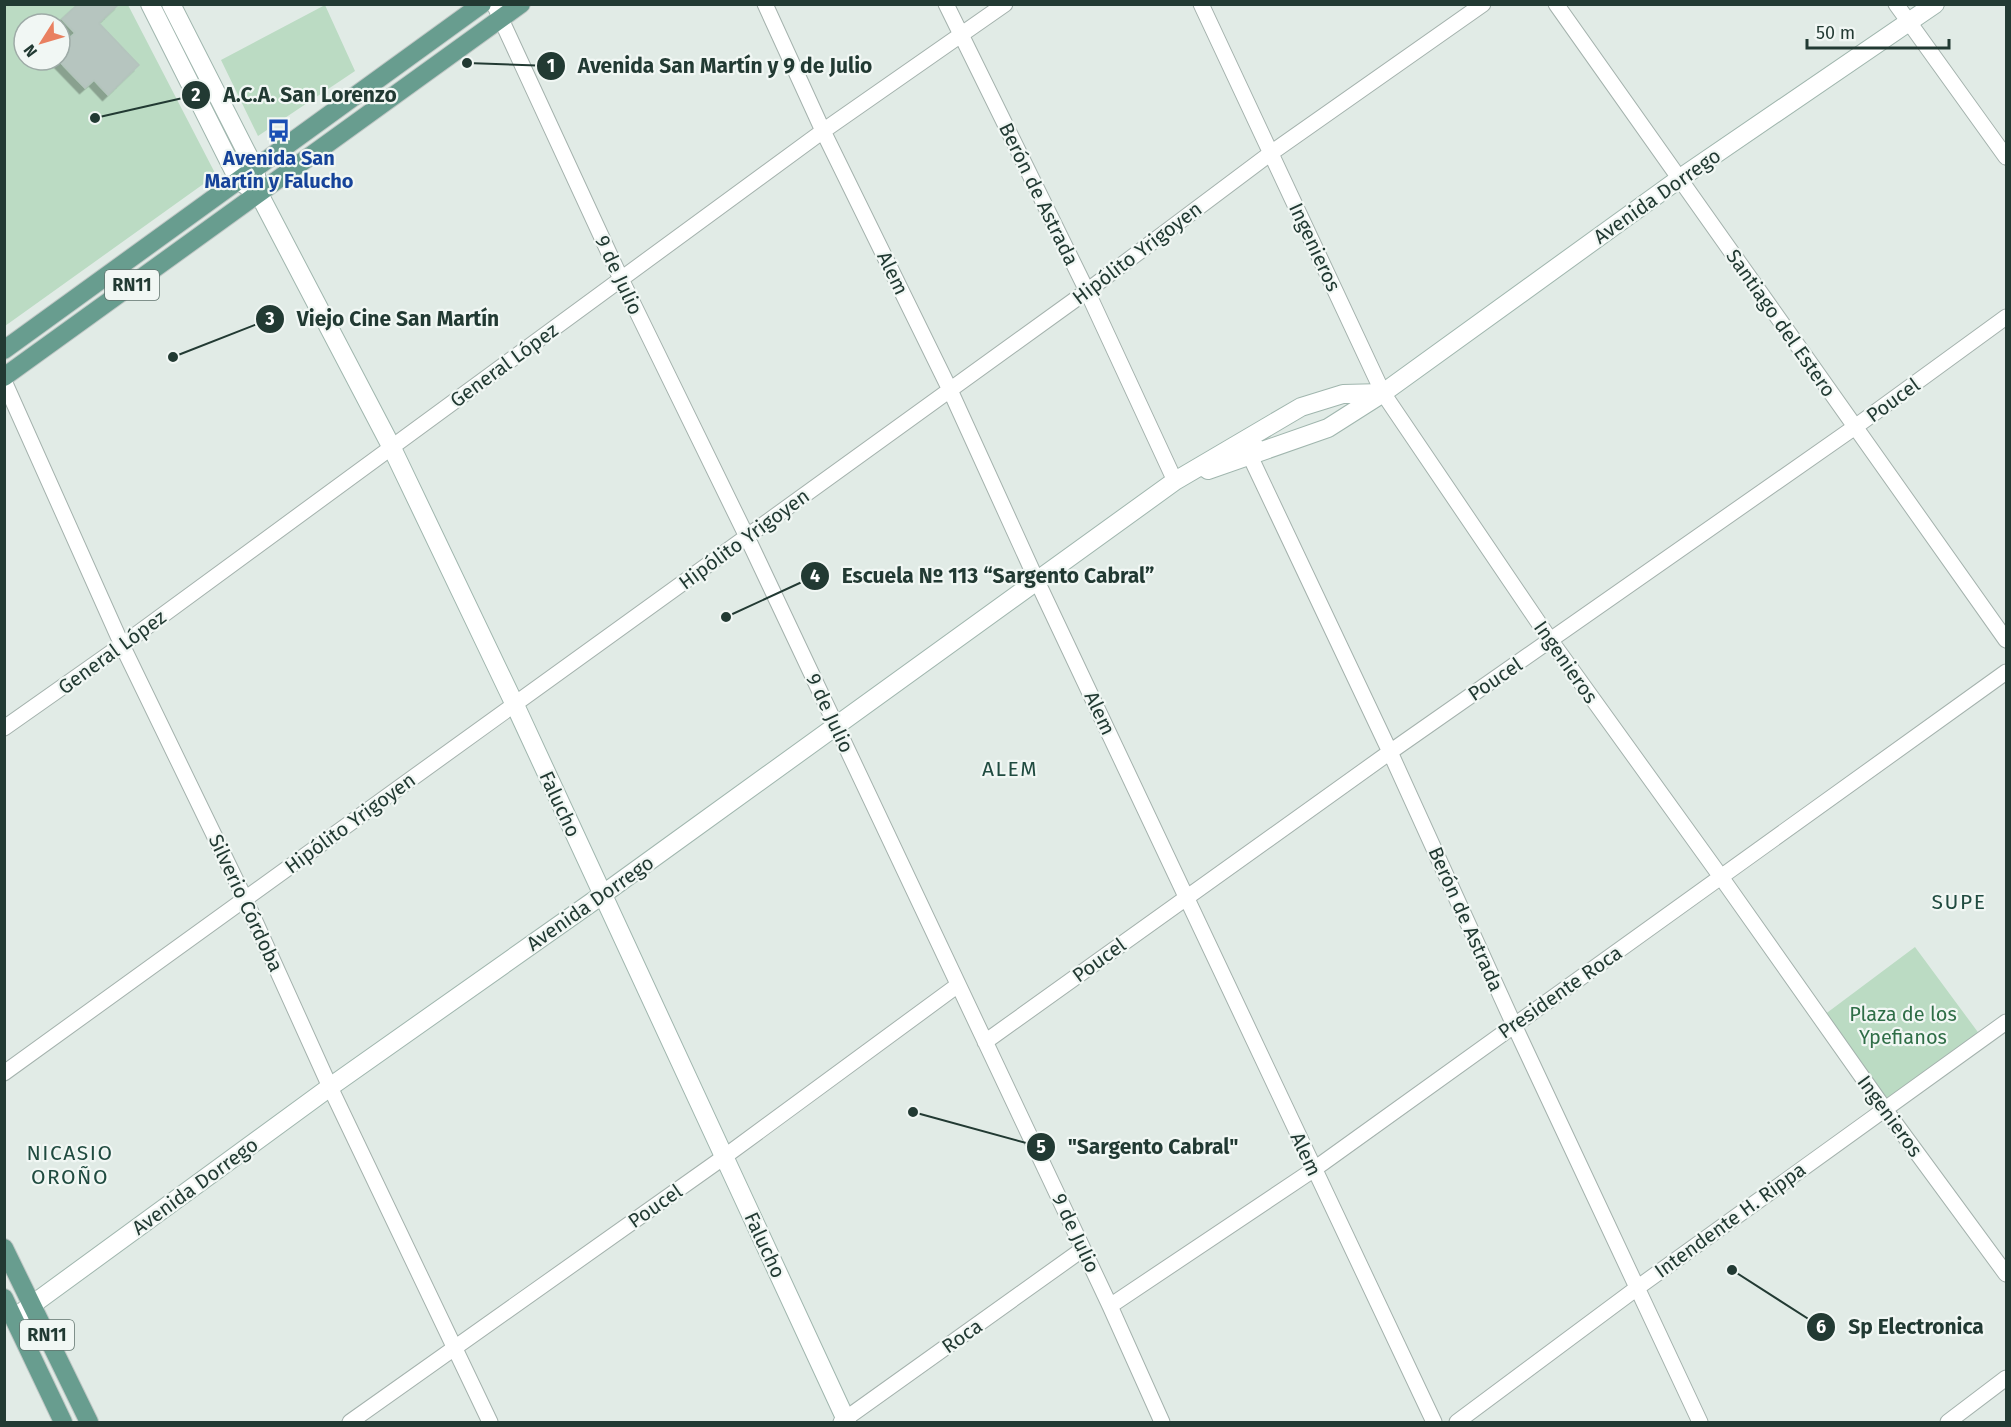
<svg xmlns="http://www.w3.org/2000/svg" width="2011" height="1427" viewBox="0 0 2011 1427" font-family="'Fira Sans',sans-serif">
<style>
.green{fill:#bbdbc3;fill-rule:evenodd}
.building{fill:#b6c5bf;stroke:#b4c4bd;stroke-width:1.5;filter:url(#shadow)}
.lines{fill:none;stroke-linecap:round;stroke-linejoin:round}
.street-casing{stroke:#a4b2ad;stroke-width:17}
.secondary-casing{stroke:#a0b6ae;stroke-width:20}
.primary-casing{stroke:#c1c8c6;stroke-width:20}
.street{stroke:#fff;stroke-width:15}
.secondary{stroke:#fff;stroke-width:18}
.primary{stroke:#689d8f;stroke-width:18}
.labels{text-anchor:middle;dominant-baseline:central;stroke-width:4.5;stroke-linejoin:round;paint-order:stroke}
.shield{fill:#f1f7f4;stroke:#60736d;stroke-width:1.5}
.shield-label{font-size:18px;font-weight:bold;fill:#223a33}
.transit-label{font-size:20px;font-weight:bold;fill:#164399;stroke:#f1f7f4}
.street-label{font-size:20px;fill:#223a33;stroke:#f1f7f4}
.park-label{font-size:20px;fill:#2f6e47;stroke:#f1f7f4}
.neighbourhood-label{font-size:21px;letter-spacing:1.5px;fill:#204b40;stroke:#f1f7f4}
.leader{fill:none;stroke:#223a33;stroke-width:2}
.callout-dot{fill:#223a33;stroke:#f1f7f4;stroke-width:2}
.mark-label{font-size:18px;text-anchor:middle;font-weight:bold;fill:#fff}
.callout-label{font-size:21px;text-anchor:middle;font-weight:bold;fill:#223a33;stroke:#f1f7f4;stroke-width:4.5;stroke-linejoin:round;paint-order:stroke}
</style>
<defs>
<filter id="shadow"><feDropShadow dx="-5.5" dy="5.5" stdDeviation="0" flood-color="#0004"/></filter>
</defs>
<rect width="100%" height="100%" fill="#e1ebe6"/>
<!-- green -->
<path class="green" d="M5,5H128L216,175L5,326ZM24,24H60V60H24Z
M325,5L355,71L258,136L221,60Z
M1915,947L1983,1039L1884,1108L1820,1018Z"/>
<!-- building -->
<path class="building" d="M78,4H119L99,23L139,65L108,95L94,80L85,88L60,62V47L75,33L62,19Z"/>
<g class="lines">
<defs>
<path id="street" d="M494,4L621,279L747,537L1110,1306L1162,1422
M765,4L823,131L950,390L1037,581L1434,1422
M946,4L1087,291L1175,481
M1201,4L1383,393L1551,641L1721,877L1884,1108L2006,1274
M1556,4L2006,640
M1896,4L2006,157
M4,381L122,645L245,899L330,1087L490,1422
M1257,447L1250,456L1390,752L1514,1025L1700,1422
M4,728L122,645L823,131L1005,4
M985,1042L1390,752L1855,427L2006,317
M4,1073L1087,291L1271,153L1483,4
M1110,1306L1313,1170L2006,672
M350,1422L724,1157L958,985
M841,1422L1083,1249
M1457,1422L1637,1288L2006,1022
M1948,1422L2006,1378"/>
<path id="secondary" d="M150,4L239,181L250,188
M171,4L255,169L259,194L391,446L515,705L847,1422
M1208,470L1328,428L1383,393L1679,179L1935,4
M14,1318L330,1087L602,895L1175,481L1301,407L1343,394L1383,393"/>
<path id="primary" d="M4,350L482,4
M4,377L521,4
M4,1248L89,1422
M4,1298L63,1422"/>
</defs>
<!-- street casing -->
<use href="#street" class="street-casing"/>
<!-- secondary casing -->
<use href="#secondary" class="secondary-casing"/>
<!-- primary casing -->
<use href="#primary" class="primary-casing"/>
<!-- street -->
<use href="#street" class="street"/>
<!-- secondary -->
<use href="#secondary" class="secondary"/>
<!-- primary -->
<use href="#primary" class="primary"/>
</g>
<!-- icons -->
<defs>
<symbol id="bus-bare" viewBox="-9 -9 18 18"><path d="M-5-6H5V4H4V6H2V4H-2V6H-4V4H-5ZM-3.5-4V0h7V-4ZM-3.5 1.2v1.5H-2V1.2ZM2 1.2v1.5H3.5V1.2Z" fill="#1a4fb4" stroke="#f1f7f4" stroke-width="2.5" paint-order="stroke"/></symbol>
</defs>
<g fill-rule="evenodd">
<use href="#bus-bare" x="262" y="114" width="33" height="33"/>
</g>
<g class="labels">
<!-- shield labels -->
<g class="shield">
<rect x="105" y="270" width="54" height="30" rx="4.5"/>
<rect x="20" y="1320" width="54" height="30" rx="4.5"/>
</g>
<g class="shield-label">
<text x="132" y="285">RN11</text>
<text x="47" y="1335">RN11</text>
</g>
<!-- transit labels -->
<g class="transit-label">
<text x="279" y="158">Avenida San<tspan x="279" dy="23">Martín y Falucho</tspan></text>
</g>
<!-- street labels -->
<g class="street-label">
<text transform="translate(1039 194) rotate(64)">Berón de Astrada</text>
<text transform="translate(1657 196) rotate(-35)">Avenida Dorrego</text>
<text transform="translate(1315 247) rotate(65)">Ingenieros</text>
<text transform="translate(1137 253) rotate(-37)">Hipólito Yrigoyen</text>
<text transform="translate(893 273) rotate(64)">Alem</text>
<text transform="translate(619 275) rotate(65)">9 de Julio</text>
<text transform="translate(1781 323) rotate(55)">Santiago del Estero</text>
<text transform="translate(504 365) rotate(-36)">General López</text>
<text transform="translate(1893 400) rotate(-36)">Poucel</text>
<text transform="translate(744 539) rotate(-36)">Hipólito Yrigoyen</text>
<text transform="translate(112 652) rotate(-36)">General López</text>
<text transform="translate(1566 662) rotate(55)">Ingenieros</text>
<text transform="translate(1495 679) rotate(-34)">Poucel</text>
<text transform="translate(830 713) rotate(65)">9 de Julio</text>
<text transform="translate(1100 713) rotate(65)">Alem</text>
<text transform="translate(560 804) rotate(65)">Falucho</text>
<text transform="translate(350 823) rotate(-36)">Hipólito Yrigoyen</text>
<text transform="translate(246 903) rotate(65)">Silverio Córdoba</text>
<text transform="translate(590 903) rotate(-35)">Avenida Dorrego</text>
<text transform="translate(1466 919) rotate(66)">Berón de Astrada</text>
<text transform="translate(1099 960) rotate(-36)">Poucel</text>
<text transform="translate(1560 992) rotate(-35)">Presidente Roca</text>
<text transform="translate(1890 1116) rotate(54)">Ingenieros</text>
<text transform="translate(1306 1154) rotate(65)">Alem</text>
<text transform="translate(195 1186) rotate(-36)">Avenida Dorrego</text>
<text transform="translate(655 1206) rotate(-35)">Poucel</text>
<text transform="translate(1730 1220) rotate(-36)">Intendente H. Rippa</text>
<text transform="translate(1076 1233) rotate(65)">9 de Julio</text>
<text transform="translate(765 1245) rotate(65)">Falucho</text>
<text transform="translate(962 1336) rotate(-35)">Roca</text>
</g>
<!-- park labels -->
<g class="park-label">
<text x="1903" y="1014">Plaza de los<tspan x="1903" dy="23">Ypefianos</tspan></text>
</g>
<!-- neighbourhood labels -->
<g class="neighbourhood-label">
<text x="1010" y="769">ALEM</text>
<text x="1959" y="902">SUPE</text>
<text x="70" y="1153">NICASIO<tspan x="70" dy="24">OROÑO</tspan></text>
</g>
</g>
<!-- callouts -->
<path class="leader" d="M467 63L551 66M95 118L196 95M173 357L270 319M726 617L815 576M913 1112L1041 1147M1732 1270L1821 1327"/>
<g class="callout-dot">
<circle cx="467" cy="63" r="6"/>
<circle cx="95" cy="118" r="6"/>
<circle cx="173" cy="357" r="6"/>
<circle cx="726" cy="617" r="6"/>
<circle cx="913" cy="1112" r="6"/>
<circle cx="1732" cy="1270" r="6"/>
<circle cx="551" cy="66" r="15"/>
<circle cx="196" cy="95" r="15"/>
<circle cx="270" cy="319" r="15"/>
<circle cx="815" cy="576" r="15"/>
<circle cx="1041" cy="1147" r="15"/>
<circle cx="1821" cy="1327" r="15"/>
</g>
<g class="mark-label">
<text x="551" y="72">1</text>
<text x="196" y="101">2</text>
<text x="270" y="325">3</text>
<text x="815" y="582">4</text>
<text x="1041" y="1153">5</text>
<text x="1821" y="1333">6</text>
</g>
<g class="callout-label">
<text x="725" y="73">Avenida San Martín y 9 de Julio</text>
<text x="310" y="102">A.C.A. San Lorenzo</text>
<text x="398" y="326">Viejo Cine San Martín</text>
<text x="998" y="583">Escuela Nº 113 “Sargento Cabral”</text>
<text x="1153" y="1154">"Sargento Cabral"</text>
<text x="1916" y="1334">Sp Electronica</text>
</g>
<!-- border -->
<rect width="2011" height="1427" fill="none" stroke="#223a33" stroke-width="12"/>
<!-- north arrow -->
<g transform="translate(42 42) rotate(233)"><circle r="28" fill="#f1f7f4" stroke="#9eaba7" stroke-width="1.5"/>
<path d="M0-4.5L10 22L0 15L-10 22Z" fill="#e98060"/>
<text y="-9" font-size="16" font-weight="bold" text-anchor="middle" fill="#223a33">N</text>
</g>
<!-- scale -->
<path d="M1807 39v9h142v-9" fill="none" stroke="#223a33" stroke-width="3"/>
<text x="1816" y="39" font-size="18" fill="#223a33" stroke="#f1f7f4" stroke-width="4.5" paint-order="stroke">50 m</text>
</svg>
